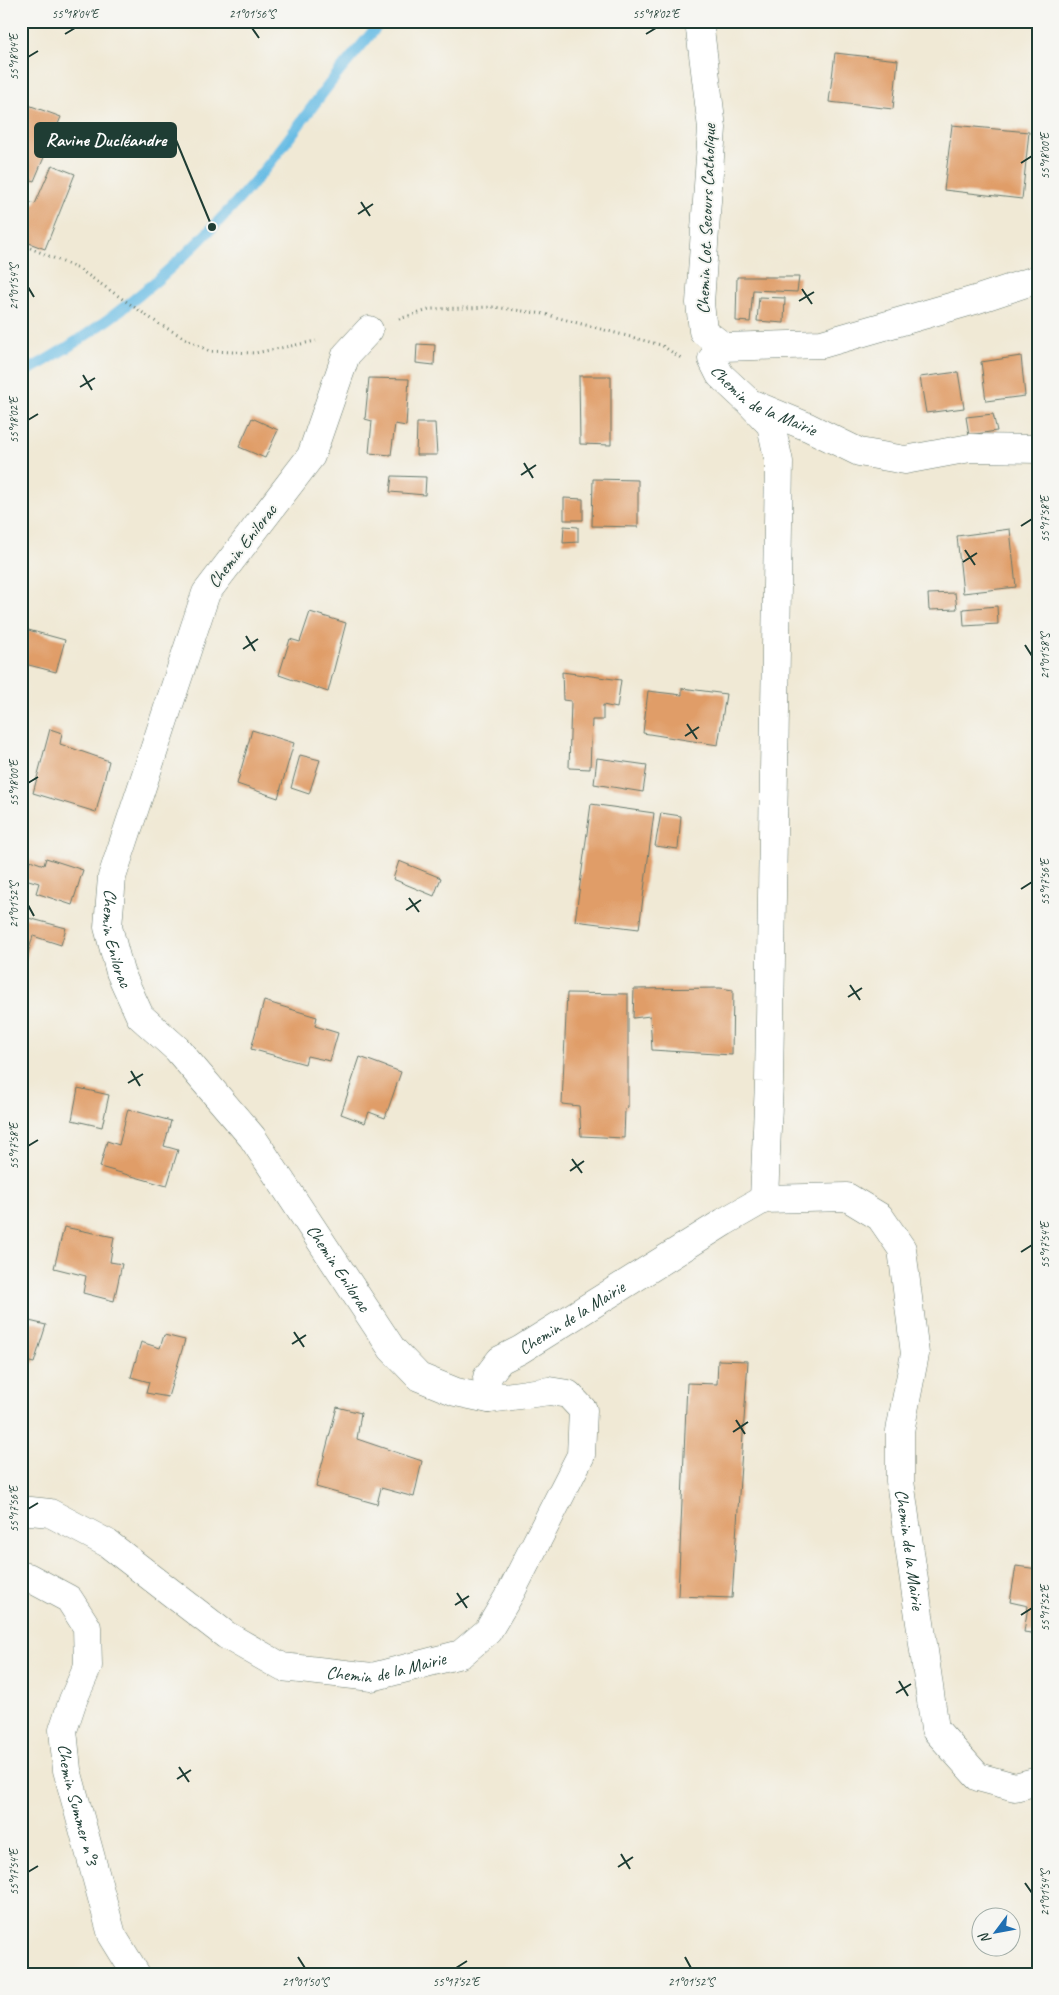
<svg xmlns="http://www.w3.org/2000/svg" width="1059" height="1995" viewBox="0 0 1059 1995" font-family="Caveat,sans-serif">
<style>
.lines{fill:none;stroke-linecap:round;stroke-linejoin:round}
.stream{stroke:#67bce4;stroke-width:11}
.building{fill:#e09d67}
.minor-casing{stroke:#68796c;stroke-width:29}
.path{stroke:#68796c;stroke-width:3;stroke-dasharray:1 4;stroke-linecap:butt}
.minor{stroke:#fff;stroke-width:28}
.ticks{fill:none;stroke:#1f3d34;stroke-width:2}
.labels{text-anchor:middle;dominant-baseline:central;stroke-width:4;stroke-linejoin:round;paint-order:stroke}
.street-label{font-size:18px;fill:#1f3d34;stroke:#f6f6f2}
.leader{fill:none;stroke:#1f3d34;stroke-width:2}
.callout-dot{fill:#1f3d34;stroke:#f6f6f2;stroke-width:2}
.callout{fill:#1f3d34;stroke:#1f3d34;stroke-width:2}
.callout-label{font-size:19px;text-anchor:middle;font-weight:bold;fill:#fff}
.neatline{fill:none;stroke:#1f3d34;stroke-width:2}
.ticks-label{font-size:12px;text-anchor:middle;fill:#1f3d34}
</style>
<rect width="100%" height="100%" fill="#f6f6f2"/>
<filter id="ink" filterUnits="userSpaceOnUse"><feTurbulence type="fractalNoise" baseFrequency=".02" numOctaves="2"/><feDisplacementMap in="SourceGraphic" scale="10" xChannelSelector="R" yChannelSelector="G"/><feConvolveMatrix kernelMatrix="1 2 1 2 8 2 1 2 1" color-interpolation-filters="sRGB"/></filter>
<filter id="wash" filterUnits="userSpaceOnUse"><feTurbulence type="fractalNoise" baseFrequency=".0096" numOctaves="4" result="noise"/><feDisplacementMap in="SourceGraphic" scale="20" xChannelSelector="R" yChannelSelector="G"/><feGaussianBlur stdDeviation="1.12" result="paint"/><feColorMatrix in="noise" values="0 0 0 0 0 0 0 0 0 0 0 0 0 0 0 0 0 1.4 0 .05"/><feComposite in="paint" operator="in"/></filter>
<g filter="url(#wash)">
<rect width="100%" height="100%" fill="#f0e9d5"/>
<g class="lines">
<!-- stream -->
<path class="stream" d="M21,374C111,327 188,259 254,182C283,149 308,111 335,77C350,58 367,40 381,21"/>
</g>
<g id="blocks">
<!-- building -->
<path class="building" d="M835,53L898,60L893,109L829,102Z
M23,103L61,117L34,181L21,176V108Z
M952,125L1029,132L1022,199L944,190Z
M52,165L75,174L45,249L21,240V200L35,204Z
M737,277H799L797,292L753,290L750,322L736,321Z
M759,297L785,298L784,323L757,321Z
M417,344L435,345L434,365L416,363Z
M1021,356L1025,396L986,401L981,362Z
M958,372L964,408L926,413L920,377Z
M579,376H611V445L580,444Z
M369,378L409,379L406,426L395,424L391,455L369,453L372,421L365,419Z
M993,414L997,431L969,435L966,417Z
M252,418L278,430L265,458L239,447Z
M417,423H435L437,455H416Z
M392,476L426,477L425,495L390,492Z
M593,479L638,480V527L592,526Z
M564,498L583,499V520H564Z
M564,526L578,527V542L563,543Z
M1010,529L1016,587L963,593L957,536Z
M955,593L957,609L929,610L928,594Z
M997,606L998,624L964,626L963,609Z
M310,612L346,623L328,692L279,675L290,639L300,642Z
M21,628L65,640L56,672L21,663Z
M562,672L621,680L617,708L603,705V720H592L590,769L569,768L571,701L563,700Z
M682,688L726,694L718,745L643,733L648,691L682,695Z
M50,729L62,733L60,744L109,761L96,812L33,793Z
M252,730L294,743L278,798L237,784Z
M300,755L320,760L309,794L291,788Z
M597,758L647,765L643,792L594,784Z
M591,804L654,813L639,929L575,921Z
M661,813L681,816L678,849L655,846Z
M46,858L83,870L72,905L36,893L39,883L25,879L30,860L44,865Z
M399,861L441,878L434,896L393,879Z
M21,916L66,928L61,945L33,936L22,973Z
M720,988L733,990L732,1055L652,1050L650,1016L633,1018L634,989Z
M567,993L628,994V1107L625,1109L624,1138L581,1136L579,1106L562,1104Z
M264,1001L317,1017L315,1026L338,1033L330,1061L307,1056L305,1064L251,1049Z
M360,1057L401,1072L385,1118L369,1112L365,1123L341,1114Z
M78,1088L109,1095L102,1127L72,1120Z
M128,1109L171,1121L164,1146L178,1150L167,1186L100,1167L107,1141L119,1145Z
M64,1227L114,1237L110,1262L122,1264L114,1301L83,1293L86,1276L54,1268Z
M21,1319L46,1325L34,1363L21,1360Z
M164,1335L185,1340L168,1397L146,1393L149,1382L131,1377L141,1342L160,1348Z
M718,1360L748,1361L732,1598L678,1596L687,1383L717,1384Z
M337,1407L361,1413L357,1439L422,1461L414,1497L381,1488L377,1504L316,1487Z
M1016,1566L1038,1569V1634L1024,1632L1028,1606L1010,1602Z"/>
</g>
</g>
<g filter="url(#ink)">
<use href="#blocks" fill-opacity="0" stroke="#68796c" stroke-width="1"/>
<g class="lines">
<defs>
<g id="minor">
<path d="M699,21L712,128L700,303L703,331L724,347"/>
<path id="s1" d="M1038,279L975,300L822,344L724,347L712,359L720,375L750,403L808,427L859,452L905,460L970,448L1038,449"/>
<path id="s2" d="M369,330L346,355L311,456L206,593L112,877L108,927L120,972L140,1016L177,1049L252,1137L392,1349L419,1377L456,1392L489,1399"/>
<path d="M750,403L771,425L779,462L769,1082L764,1199"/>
<path id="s3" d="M21,1510L50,1513L107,1543L226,1635L282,1667L372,1677L461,1654L488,1631L511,1592L581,1455L583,1410L568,1394L549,1391L489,1399L487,1377L500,1360L520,1350L724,1222L764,1199L847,1197L880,1217L902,1249L915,1354L900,1431V1481L935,1729L978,1777L1015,1787L1038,1781"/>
<path id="s4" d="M21,1576L28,1577L69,1599L87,1627L88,1666L73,1700L63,1730L67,1770L112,1935L136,1974"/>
</g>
</defs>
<!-- minor casing -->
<use href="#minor" class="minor-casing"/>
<!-- path -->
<path class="path" d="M21,244L79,269L159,324L209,351L255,353L316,341
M399,319L432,309L494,307L544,314L661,345L681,358"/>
<!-- minor -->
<use href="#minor" class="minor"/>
</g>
</g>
<!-- ticks -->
<path class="ticks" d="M252,28L259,38M65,34L75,28M646,34L656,28M28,57L38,51M1021,163L1032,156M361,202L370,216M358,214L373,204M28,287L34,297M802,289L812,304M799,301L814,292M83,375L92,390M80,387L95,378M28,420L38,414M524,463L533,478M521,475L536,465M1021,526L1032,519M965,550L975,565M963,562L977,553M246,636L255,651M1025,645L1032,656M243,649L258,639M687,724L697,739M685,736L699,727M28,783L38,777M1021,889L1032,882M409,898L419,912M28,905L34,916M406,910L421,900M850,985L860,1000M848,997L862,988M131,1071L140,1086M128,1083L143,1074M28,1146L38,1140M572,1159L582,1173M570,1171L584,1161M1021,1252L1032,1245M294,1332L304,1347M292,1344L306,1335M736,1420L745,1434M733,1432L748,1422M28,1509L38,1503M457,1593L467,1608M455,1605L469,1596M1021,1615L1032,1608M899,1681L908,1696M896,1693L911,1684M179,1767L189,1782M177,1779L191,1770M621,1854L630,1869M618,1867L633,1857M28,1872L38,1866M1025,1883L1032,1893M298,1957L305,1968M685,1957L691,1968M456,1968L467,1961"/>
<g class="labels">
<!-- street labels -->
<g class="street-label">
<text transform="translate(706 219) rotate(-88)">Chemin Lot. Secours Catholique</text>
<text stroke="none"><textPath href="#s1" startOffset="410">Chemin de la Mairie</textPath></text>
<text transform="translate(242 546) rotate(-52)">Chemin Enilorac</text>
<text stroke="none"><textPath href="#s2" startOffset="675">Chemin Enilorac</textPath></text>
<text stroke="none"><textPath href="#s2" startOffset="1080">Chemin Enilorac</textPath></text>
<text stroke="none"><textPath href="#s3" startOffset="999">Chemin de la Mairie</textPath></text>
<text stroke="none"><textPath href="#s3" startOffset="1689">Chemin de la Mairie</textPath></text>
<text stroke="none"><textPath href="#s3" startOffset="414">Chemin de la Mairie</textPath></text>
<text stroke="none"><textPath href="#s4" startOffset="271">Chemin Summer n°3</textPath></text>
</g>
</g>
<!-- callouts -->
<path class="leader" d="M212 227L176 140"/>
<circle class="callout-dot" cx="212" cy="227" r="5"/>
<rect class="callout" x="35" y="123" width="141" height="34" rx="5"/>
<g class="callout-label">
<text x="106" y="146">Ravine Ducléandre</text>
</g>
<!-- margin -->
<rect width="1059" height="1995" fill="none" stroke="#f6f6f2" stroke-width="55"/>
<!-- north arrow -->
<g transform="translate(996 1932) rotate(238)"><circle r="24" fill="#f6f6f2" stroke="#a0aca6"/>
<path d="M0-4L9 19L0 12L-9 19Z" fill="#1f6fb2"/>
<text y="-8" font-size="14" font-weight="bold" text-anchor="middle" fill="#1f3d34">N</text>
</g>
<rect x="28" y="28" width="1004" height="1940" class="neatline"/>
<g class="ticks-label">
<text x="75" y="18">55°18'04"E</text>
<text x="252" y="18">21°01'56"S</text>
<text x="656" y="18">55°18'02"E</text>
<text transform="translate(14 57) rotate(-90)" y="4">55°18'04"E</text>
<text transform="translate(1045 156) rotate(-90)" y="4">55°18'00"E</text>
<text transform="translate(14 287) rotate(-90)" y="4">21°01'54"S</text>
<text transform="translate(14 420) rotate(-90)" y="4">55°18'02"E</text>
<text transform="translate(1045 519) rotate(-90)" y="4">55°17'58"E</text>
<text transform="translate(1045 656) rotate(-90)" y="4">21°01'58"S</text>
<text transform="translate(14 783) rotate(-90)" y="4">55°18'00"E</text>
<text transform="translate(1045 882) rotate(-90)" y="4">55°17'56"E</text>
<text transform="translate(14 905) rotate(-90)" y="4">21°01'52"S</text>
<text transform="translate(14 1146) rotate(-90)" y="4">55°17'58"E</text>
<text transform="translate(1045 1245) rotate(-90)" y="4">55°17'54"E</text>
<text transform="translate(14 1509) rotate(-90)" y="4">55°17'56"E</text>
<text transform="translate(1045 1608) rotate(-90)" y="4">55°17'52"E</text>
<text transform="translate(14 1872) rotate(-90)" y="4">55°17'54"E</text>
<text transform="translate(1045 1893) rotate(-90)" y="4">21°01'54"S</text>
<text x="305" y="1986">21°01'50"S</text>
<text x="456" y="1986">55°17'52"E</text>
<text x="691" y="1986">21°01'52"S</text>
</g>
</svg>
